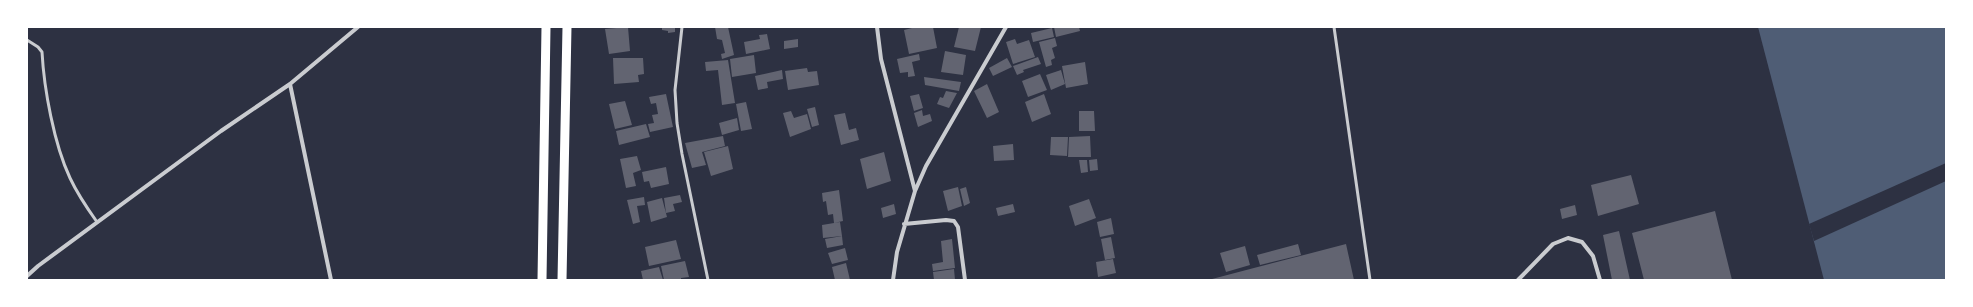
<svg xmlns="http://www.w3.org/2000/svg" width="1973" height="307" viewBox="0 0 1973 307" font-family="'Open Sans',sans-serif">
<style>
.water{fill:#4f5d75}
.pier{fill:#2d3142}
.building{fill:#626471}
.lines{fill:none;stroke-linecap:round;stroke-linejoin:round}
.service{stroke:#caccd0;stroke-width:3}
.minor{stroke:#caccd0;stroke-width:4}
.primary{stroke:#fff;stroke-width:9}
</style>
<rect width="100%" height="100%" fill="#2d3142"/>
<!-- water -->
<path class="water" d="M1758,27H1946V280H1824Z"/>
<!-- pier -->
<path class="pier" d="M1946,163V181L1814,241L1809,224Z"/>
<!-- building -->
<path class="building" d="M628,27L630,51L609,54L605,29Z
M662,27H675V32L668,33V31L662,30Z
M715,27H728L734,55L722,59L721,54L725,53L722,40L717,39Z
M916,27H933L937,48L909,54L904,30Z
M959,27H981L975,51L954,47Z
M1054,27H1079L1080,31L1056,37Z
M1052,28L1054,37L1033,42L1031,33Z
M767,34L770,49L746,54L744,42L760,39L759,35Z
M1055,38L1057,46L1052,48L1055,58L1051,60L1052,65L1046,67L1039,42Z
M798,39V47L784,49V41Z
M1015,39L1017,44L1029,40L1035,57L1013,64L1006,42Z
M945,51L966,55L963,75L941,72Z
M919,54L920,60L912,62L915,76L908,77V72L900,73L897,59Z
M754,55L756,73L732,77L730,59Z
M1038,57L1041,64L1023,70L1024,72L1017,75L1013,66Z
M613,58H643L644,74L638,75L639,82L614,84Z
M1007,58L1012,67L993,76L989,68Z
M728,60L735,103L722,105L718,70L706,71L705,62Z
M1085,62L1088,84L1066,88L1062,66Z
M807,68L808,72L817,71L819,85L788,90L785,71Z
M782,70L783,79L767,82L768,88L758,90L755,76Z
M1061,70L1065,84L1051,90L1046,75Z
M1040,74L1047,90L1028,97L1022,81Z
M924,77L961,82L959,91L925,85Z
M987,84L999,112L987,118L974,91Z
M946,91L957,93L949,108L937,104L940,97L943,98Z
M666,94L673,127L650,132L648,124L654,123L652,115L658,114L656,103L651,104L649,97Z
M919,94L923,108L914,111L910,96Z
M1044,94L1051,114L1032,122L1025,102Z
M625,101L632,125L615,129L609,104Z
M746,102L752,129L741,131L736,104Z
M815,107L819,125L812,127L807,109Z
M922,110L923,116L930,114L932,121L918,127L914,113Z
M791,111L794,118L807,114L811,129L790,137L783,113Z
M1079,111H1094L1095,131H1079Z
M845,113L849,130L856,128L859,140L841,145L834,115Z
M737,118L739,130L722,135L719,123Z
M646,124L650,137L619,145L616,131Z
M723,136L725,146L702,152L706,165L692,168L685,143Z
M1090,136L1091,157H1068L1069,137Z
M1051,137H1068L1067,156L1050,155Z
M1013,144L1014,160L994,161L993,146Z
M728,146L733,169L711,176L704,152Z
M884,152L891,181L867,189L860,159Z
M637,156L641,170L633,173L636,186L626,188L620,159Z
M1097,159L1098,170L1090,171L1089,160Z
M1079,160H1087L1088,172L1081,173Z
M666,167L669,184L651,188L649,181L644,182L642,172Z
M1631,175L1639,204L1598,216L1591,185Z
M958,187L962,206L948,211L943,191Z
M966,187L970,203L964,206L960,189Z
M839,190L843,221L834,223L833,214L828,215L826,201L823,202L822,193Z
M680,195L682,202L673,204L675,211L666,213L664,198Z
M644,197L645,205L637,206L640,222L633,224L627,200Z
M662,198L667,217L651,222L647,202Z
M1089,199L1096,218L1075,226L1069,206Z
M894,204L896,214L883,218L881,208Z
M1013,204L1015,212L998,216L996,208Z
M1575,205L1577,215L1562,219L1560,209Z
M1715,211L1732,280H1644L1632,233Z
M1111,218L1114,234L1100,237L1097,222Z
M840,222L842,236L823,238L822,225Z
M1619,231L1630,280H1612L1603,235Z
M842,236L843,245L827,248L825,239Z
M1111,237L1115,258L1105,260L1101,239Z
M952,239L955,268L933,271L932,264L943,262L941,241Z
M676,240L681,259L649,266L645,247Z
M1298,244L1301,255L1260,265L1257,255Z
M1346,244L1354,280H1212V279Z
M1245,246L1250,265L1226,272L1220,253Z
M845,248L848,260L832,264L828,253Z
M1113,259L1116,273L1098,277L1096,262Z
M685,261L689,277L681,278V280H664L661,266Z
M846,263L850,280H835L832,267Z
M659,267L663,280H643L641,271Z
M954,269L955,280H934L933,272Z"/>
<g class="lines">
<!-- service -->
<path class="service" d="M682,27L675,90L677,123L682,154L708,280
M1334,27L1370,280
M27,40L38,47L42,52C44,89 54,144 70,178C77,193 87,208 97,222"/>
<!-- minor -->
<path class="minor" d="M877,27L881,59L915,191
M290,84L331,280
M904,224L946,220L954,221L958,227L965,280
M27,276L38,266L221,131L290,84L358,27
M893,280L897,252L915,191L926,166L1006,27
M1518,280L1553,244L1568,238L1582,242L1593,256L1600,280"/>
<!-- primary -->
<path class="primary" d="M542,280L546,27
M562,280L567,27"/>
</g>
<!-- border -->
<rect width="1973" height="307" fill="none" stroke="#ffffff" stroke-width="56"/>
</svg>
